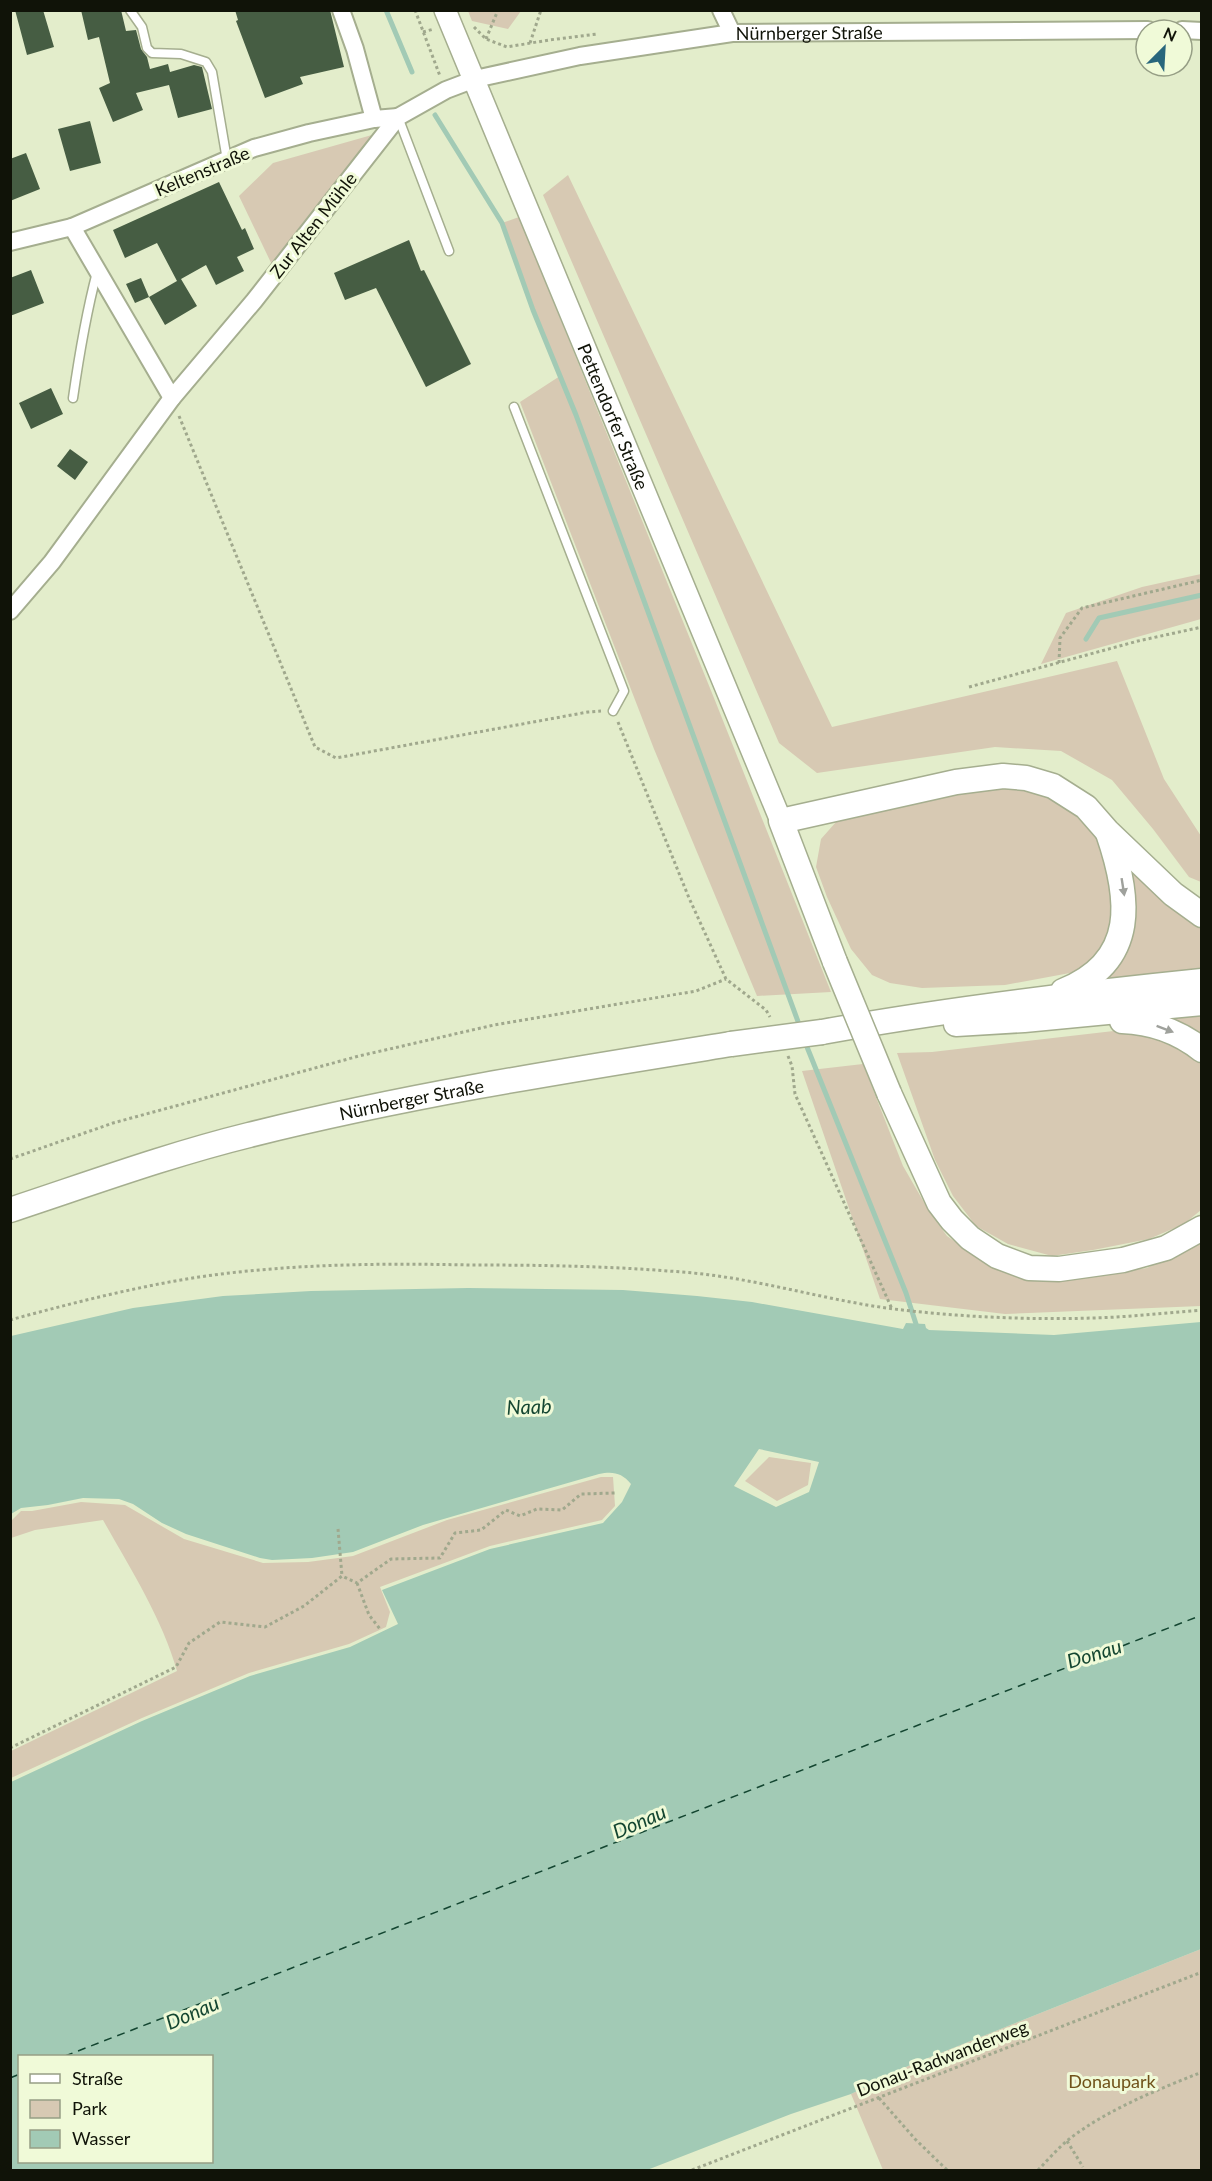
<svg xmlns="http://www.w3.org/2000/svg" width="1212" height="2181" viewBox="0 0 1212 2181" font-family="Lato,sans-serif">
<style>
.green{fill:#d7c9b3}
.water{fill:#a2cab5;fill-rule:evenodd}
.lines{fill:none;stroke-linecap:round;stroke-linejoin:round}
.stream{stroke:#a2cab5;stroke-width:5}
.ferry{stroke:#144631;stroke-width:1.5;stroke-dasharray:8 6;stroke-linecap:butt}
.building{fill:#465d43}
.service-casing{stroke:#a5ae8f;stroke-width:11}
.minor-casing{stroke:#a5ae8f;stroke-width:20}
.tertiary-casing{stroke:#a5ae8f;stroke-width:24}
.secondary-casing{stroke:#a5ae8f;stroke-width:27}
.path{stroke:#a0a88d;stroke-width:3;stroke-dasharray:3 3;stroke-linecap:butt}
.service{stroke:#fff;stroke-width:8}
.minor{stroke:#fff;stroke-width:16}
.tertiary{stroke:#fff;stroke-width:21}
.secondary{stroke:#fff;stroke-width:24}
.secondary-bridge-casing{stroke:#a5ae8f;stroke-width:27;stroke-linecap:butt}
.secondary-bridge{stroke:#fff;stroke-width:24}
.oneway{fill:#9fa19c}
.labels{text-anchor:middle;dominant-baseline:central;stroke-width:6;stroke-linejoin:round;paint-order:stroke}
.street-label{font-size:18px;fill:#101308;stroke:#f0fad8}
.park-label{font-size:18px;fill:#70521a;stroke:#f0fad8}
.water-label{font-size:20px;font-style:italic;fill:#144631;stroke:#f0fad8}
</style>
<rect width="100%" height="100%" fill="#e3edcb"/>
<!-- green -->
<path class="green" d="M468,11H521L508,29L472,21Z
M379,133L274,269L239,196L273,163Z
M568,175L832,727L1117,661L1164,779L1201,836V882L1189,877L1153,829L1112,780L1061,751L995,747L817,773L779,743L543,195Z
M519,217L714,698L831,992L757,996L654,749L520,402L560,376L533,310L502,223Z
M1201,574V619L1041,664L1066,613L1142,587Z
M980,789H1017L1043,795L1071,811L1098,839L1110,871L1117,914L1109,940L1092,965L1070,973L1005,985L922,988L890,983L872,975L851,949L827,897L816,867L821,839L836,822L868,811Z
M1129,864L1201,926V970L1110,978L1109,974C1137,958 1129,892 1129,864Z
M1201,1012V1038L1171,1022L1170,1015Z
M1131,1029L1157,1034L1201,1062V1210L1184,1224L1149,1239L1093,1250L1052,1256L1008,1244L976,1226L953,1196L935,1160L897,1053L932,1052Z
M863,1064L903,1166L929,1211L947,1236L980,1259L1023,1276L1073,1279L1147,1268L1201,1239V1306L1005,1314L880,1299L802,1071Z
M769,1457L811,1463L808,1485L777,1501L745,1481Z
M601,1477H613L615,1506L602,1520L490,1546L380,1587L390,1612L386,1627L349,1644L249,1673L142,1718L11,1778V1751L177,1671C162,1618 130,1568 103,1520L35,1530L11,1538V1521L21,1511H32L81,1502L125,1505L184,1539L263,1563L308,1562L353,1556L447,1520Z
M1201,1949V2170H883L851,2094L908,2066Z"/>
<!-- water -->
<path class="water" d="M468,1288L623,1290L697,1296L752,1302L903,1329L906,1323L925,1324L926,1328L929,1330L1054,1335L1201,1322V1949L908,2066L851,2094L791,2114L647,2170H11V1782L142,1721L250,1676L350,1647L398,1624L382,1590L490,1549L603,1523L622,1502L631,1484C622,1473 613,1471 599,1474L423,1525L353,1552L312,1558L272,1560L260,1558L186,1534L162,1523L133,1504L119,1499L83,1498L48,1505L21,1508L11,1514V1336L133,1308L223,1296L311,1291ZM759,1449L819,1462L809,1492L776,1507L734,1486ZM20,2056H212V2162H20Z"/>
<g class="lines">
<!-- stream -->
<path class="stream" d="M386,10L412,72
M435,115L502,223L533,310L576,415L800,1027
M1086,639L1099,618L1202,595
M805,1042L906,1293L916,1324"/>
<!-- ferry -->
<path class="ferry" d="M65,2056L1202,1615
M10,2078L20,2074"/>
</g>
<!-- building -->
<path class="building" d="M15,10H43L54,47L27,55Z
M81,10H121L126,31L136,30L141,49L147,57L150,69L168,64L170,72L194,65L202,67L212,109L178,118L169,85L136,93L143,110L113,122L99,88L110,83L99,37L88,40Z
M235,10H330L344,67L300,77L303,84L265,98L236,21L238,20Z
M90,121L101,163L70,171L58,129Z
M26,153L40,189L10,201V159Z
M219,182L242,230L245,228L254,249L237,257L244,271L216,285L206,265L181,279L197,306L165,325L149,297L177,281L157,243L125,258L113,230Z
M409,240L421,271L424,270L471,364L426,387L376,288L345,300L334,273Z
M31,270L44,303L10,316V278Z
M141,278L149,297L135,303L126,284Z
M51,388L63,414L31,429L19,403Z
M70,449L88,462L75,480L57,466Z"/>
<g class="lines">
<defs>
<path id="service" d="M130,10L142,27L147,48L152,53L181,54L206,62L212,72L227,160
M398,117L449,251
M73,398C79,356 86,314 97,272
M514,407L624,691L613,711"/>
<g id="minor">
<path d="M341,10L355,49L374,119"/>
<path d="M721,10L732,33"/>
<path d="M1182,30L1202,31"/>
<path d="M72,227L172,398"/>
<path d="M10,242L72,227L254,148L309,133L374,119L398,117"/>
<path id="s1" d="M10,611L52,562L172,398L254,301L398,117L446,90L475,79L580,56L732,33L1148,30"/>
</g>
<g id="tertiary">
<path id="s2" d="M445,10L781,821"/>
</g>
<g id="secondary">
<path d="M835,962L781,821L956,782L1003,776L1026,778L1053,786L1086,807L1107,831L1173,894L1202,915"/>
<path d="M1063,991C1139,961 1130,897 1108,833"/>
<path d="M1122,1021C1152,1022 1178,1031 1202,1050"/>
<path d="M956,1024L1024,1020L1202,1003"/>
<path d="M822,1032C948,1009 1074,994 1202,981"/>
<path d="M889,1093L939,1203L952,1220L970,1238L997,1256L1029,1268L1059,1269L1123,1260L1166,1248L1202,1228"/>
<path id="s3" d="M10,1210C89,1184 168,1155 249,1135C408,1095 569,1070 731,1044"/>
</g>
</defs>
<!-- service casing -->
<use href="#service" class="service-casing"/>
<!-- minor casing -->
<use href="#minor" class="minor-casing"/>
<!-- tertiary casing -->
<use href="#tertiary" class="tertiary-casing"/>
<!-- secondary casing -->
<use href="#secondary" class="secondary-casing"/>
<!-- path -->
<path class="path" d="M415,10L440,76
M474,27L486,39L507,47L549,40L597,34
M423,32L434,29
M486,39L498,10
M530,43L541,10
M179,416L315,747L336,758L588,712L601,711
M1059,663L1060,638L1082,608L1202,580
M969,687L1138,641L1202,627
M618,722L689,898L726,979L766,1010L770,1017
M788,1056L792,1066L795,1094L892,1309
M10,1159L113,1123L359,1056L494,1025L696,991L726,979
M10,1320C72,1303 135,1287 199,1277C288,1264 379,1263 470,1265C540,1265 610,1266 681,1272C753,1277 823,1300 894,1309C960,1317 1028,1320 1093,1318C1129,1317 1165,1313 1202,1310
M338,1529L342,1576
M357,1583L369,1615L380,1629
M10,1748L176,1667L189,1643L220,1622L265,1627L304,1606L342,1576L357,1583L391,1559L440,1558L455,1533L481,1530L506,1510L520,1516L537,1509L562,1510L581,1494L615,1493
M879,2098L915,2139L947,2170
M1067,2141L1083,2167
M692,2170L1202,1972
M1038,2170C1047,2161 1057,2149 1068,2140C1106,2110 1157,2090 1202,2072"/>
<!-- service -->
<use href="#service" class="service"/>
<!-- minor -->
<use href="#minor" class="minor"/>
<!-- tertiary -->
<use href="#tertiary" class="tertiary"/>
<!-- secondary -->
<use href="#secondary" class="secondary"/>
<defs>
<path id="secondary-bridge" d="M835,962L889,1093
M731,1044L822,1032"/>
</defs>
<!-- secondary-bridge casing -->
<use href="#secondary-bridge" class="secondary-bridge-casing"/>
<!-- secondary-bridge -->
<use href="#secondary-bridge" class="secondary-bridge"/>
</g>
<!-- one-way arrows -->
<defs><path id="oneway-solid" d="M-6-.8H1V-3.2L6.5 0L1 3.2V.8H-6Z" transform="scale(1.5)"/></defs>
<g class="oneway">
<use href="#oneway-solid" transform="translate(1123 887) rotate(81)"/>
<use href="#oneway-solid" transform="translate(1165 1029) rotate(21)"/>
</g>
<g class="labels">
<!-- street labels -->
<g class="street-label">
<text stroke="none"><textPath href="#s1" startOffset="1053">Nürnberger Straße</textPath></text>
<text transform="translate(202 171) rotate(-23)">Keltenstraße</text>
<text transform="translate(313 225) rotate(-52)">Zur Alten Mühle</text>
<text stroke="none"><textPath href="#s2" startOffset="440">Pettendorfer Straße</textPath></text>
<text stroke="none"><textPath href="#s3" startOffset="417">Nürnberger Straße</textPath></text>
<text transform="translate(942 2058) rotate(-21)">Donau-Radwanderweg</text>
</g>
<!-- park labels -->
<g class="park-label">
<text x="1112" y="2081">Donaupark</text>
</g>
<!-- water labels -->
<g class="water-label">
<text transform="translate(529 1406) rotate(-2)">Naab</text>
<text transform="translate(1094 1653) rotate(-17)">Donau</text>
<text transform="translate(639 1821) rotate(-23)">Donau</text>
<text transform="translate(192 2012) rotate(-23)">Donau</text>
</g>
</g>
<!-- border -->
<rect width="1212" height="2181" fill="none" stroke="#101308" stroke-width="24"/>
<!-- legend -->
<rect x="18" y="2055" width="195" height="108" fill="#f0fad8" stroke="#969e85" stroke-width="1.5"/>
<rect x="30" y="2074" width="30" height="9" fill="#ffffff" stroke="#969e85" stroke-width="1.5"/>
<text x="72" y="2085" font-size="18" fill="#101308">Straße</text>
<rect x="30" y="2100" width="30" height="18" fill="#d7c9b3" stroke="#969e85" stroke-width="1.5"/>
<text x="72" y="2115" font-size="18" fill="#101308">Park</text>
<rect x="30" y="2130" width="30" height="18" fill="#a2cab5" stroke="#969e85" stroke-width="1.5"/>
<text x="72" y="2145" font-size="18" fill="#101308">Wasser</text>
<!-- north arrow -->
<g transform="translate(1164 48) rotate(24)"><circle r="28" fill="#f0fad8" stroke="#969e85" stroke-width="1.5"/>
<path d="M0-4.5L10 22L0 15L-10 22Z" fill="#28667c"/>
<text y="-9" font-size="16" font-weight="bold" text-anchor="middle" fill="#101308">N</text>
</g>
</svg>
